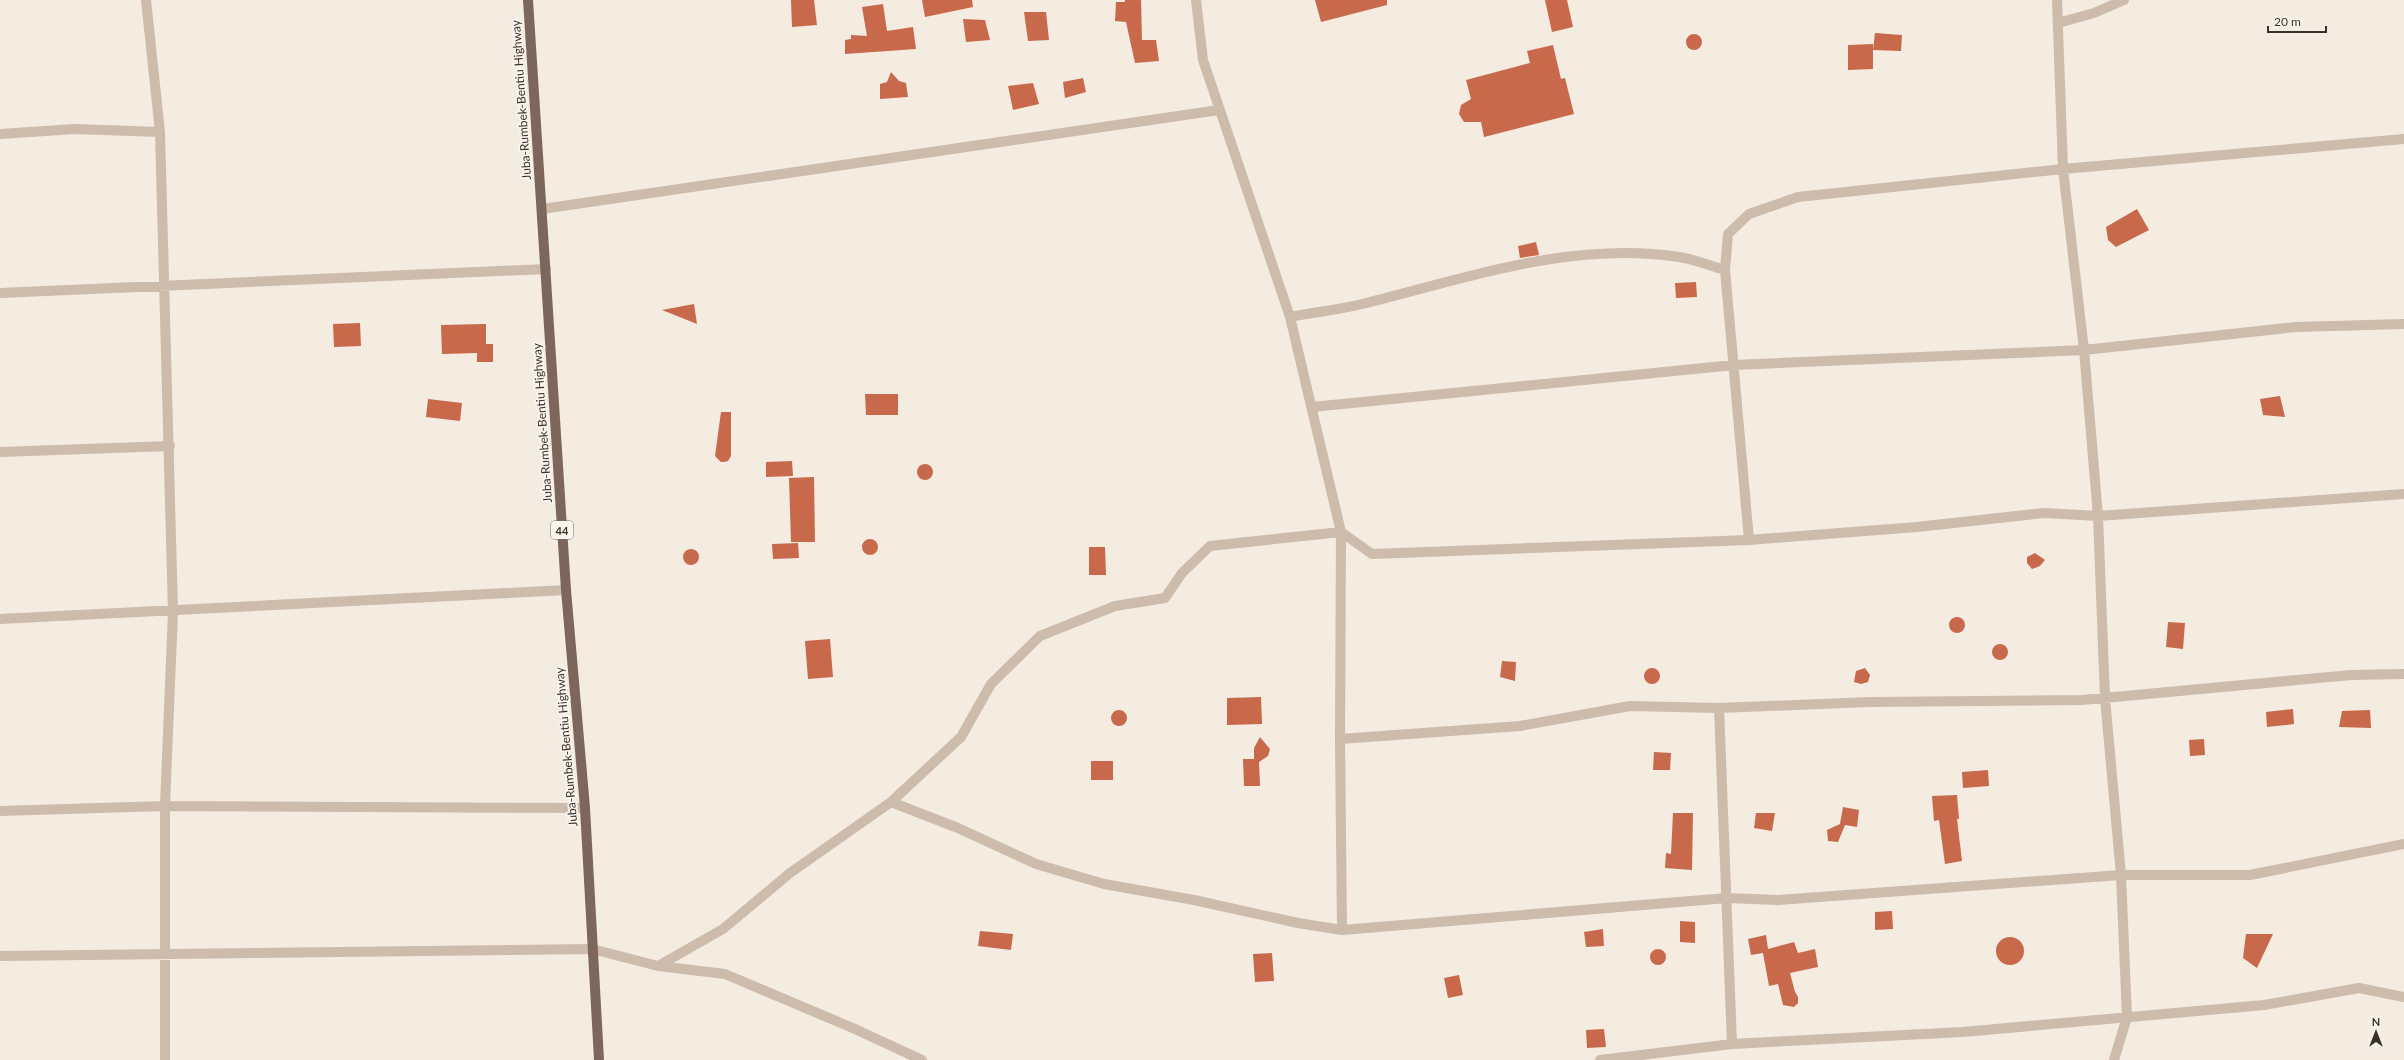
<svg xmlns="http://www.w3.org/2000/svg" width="2404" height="1060" viewBox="0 0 2404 1060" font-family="Lato,sans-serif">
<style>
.building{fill:#c8694b}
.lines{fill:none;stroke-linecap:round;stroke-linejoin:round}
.minor{stroke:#cdbbac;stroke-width:10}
.major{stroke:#7d675c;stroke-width:10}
.labels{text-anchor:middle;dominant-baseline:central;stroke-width:4;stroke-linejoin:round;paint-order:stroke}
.shield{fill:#fbf5ee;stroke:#756b66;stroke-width:1}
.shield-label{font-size:11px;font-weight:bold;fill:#3b302b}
.street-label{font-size:12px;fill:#3b302b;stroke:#fbf5ee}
</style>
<rect width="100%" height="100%" fill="#f4ebe1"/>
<!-- building -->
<path class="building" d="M791,0H814L817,25L792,27Z
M922,0H972L973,7L925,17Z
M1125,0H1141L1142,40H1156L1159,61L1135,63L1126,22L1115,21L1116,2H1125Z
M1315,0H1387V5L1321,22Z
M1545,0H1567L1573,27L1552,32Z
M883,4L887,31L913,27L916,49L845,54V40L851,39V35L867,36L862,7Z
M1024,12H1046L1049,40L1028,41Z
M963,19L985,20L990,40L966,42Z
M1875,33L1902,35L1901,51L1873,50Z
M1686 42a8 8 0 1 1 16 0a8 8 0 1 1-16 0Z
M1873,44V69L1848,70V45Z
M1553,45L1561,79L1565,78L1574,114L1484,137L1481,122H1464L1459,114L1461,105L1471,99L1466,80L1530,63L1527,51Z
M891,72L899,81L906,83L908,97L880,99V84L887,82Z
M1083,78L1086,92L1065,98L1063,82Z
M1033,83L1039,104L1013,110L1008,86Z
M2137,209L2149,230L2116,247L2108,240L2106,227Z
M1536,242L1539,255L1520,258L1518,246Z
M1696,282L1697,297L1676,298L1675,283Z
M694,304L697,324L662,310Z
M360,323L361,346L334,347L333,324Z
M486,324V344H493V362H477V353L442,354L441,325Z
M865,394H898V415H866Z
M2280,396L2285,417L2263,415L2260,399Z
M428,399L462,403L460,421L426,417Z
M721,412H731V456L728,461L724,462H721L715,456Z
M792,461L793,476L766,477V462Z
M917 472a8 8 0 1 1 16 0a8 8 0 1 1-16 0Z
M814,477L815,542H791L789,478Z
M862 547a8 8 0 1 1 16 0a8 8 0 1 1-16 0Z
M798,543L799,558L773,559L772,544Z
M1089,547H1105L1106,575H1089Z
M683 557a8 8 0 1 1 16 0a8 8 0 1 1-16 0Z
M2035,553L2045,560L2040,566L2032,569L2027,563V557Z
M1949 625a8 8 0 1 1 16 0a8 8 0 1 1-16 0Z
M2168,622L2185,623L2183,649L2166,647Z
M830,639L833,677L808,679L805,641Z
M1992 652a8 8 0 1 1 16 0a8 8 0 1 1-16 0Z
M1502,661L1516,662L1515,681L1500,677Z
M1865,668L1870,675L1868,682L1861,684L1854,682L1856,671Z
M1644 676a8 8 0 1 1 16 0a8 8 0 1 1-16 0Z
M1261,697L1262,724L1227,725V698Z
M2293,709L2294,724L2267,727L2266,712Z
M1111 718a8 8 0 1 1 16 0a8 8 0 1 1-16 0Z
M2370,710L2371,728L2339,727L2342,711Z
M1260,737L1270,749L1268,756L1259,762L1260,786H1244L1243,759H1254V748Z
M2204,739L2205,755L2190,756L2189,740Z
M1654,752L1671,753L1670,770H1653Z
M1091,761H1113V780H1091Z
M1988,770L1989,786L1963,788L1962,772Z
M1957,795L1959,819H1957L1962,861L1945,864L1939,820L1934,821L1932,796Z
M1843,807L1859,810L1857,827L1845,825L1838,842L1828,841L1827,830L1840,824Z
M1673,813H1693L1692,870L1665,868L1666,853L1671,854Z
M1756,813H1775L1772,831L1754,828Z
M1892,911L1893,929L1875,930V912Z
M1680,921L1695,922V943L1680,942Z
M1603,929L1604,946L1586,947L1584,932Z
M980,931L1013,934L1011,950L978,946Z
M2246,934H2273L2257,968L2243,958Z
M1766,935L1768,949L1794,942L1798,953L1815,949L1818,967L1790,973L1795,992L1798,997V1003L1794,1007L1783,1005L1778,984L1769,986L1763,953L1751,955L1748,939Z
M1996 951a14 14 0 1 1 28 0a14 14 0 1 1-28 0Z
M1650 957a8 8 0 1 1 16 0a8 8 0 1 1-16 0Z
M1272,953L1274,981L1255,982L1253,954Z
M1459,975L1463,995L1448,998L1444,978Z
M1604,1029L1606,1047L1587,1048L1586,1030Z"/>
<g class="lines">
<!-- minor -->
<path class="minor" d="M146,0L160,132L173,612L165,806V1060
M1196,0L1203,60L1290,317L1341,532L1340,739L1342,930
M2057,0L2063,169L2084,350L2098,516L2105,698L2121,875L2127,1017L2114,1060
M2058,23L2094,13L2124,0
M0,134L75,129L160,132
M542,209L1219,110
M0,293L546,269
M1290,317C1314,312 1339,310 1362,304C1464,279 1572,240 1679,257C1694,259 1710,266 1725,270
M1312,407L1734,365L2084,350L2296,327L2404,324
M0,452L170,446
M1749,540L1917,527L2044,513L2098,516L2404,494
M0,619L566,590
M1719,708L1732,1044
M1340,739L1520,726L1630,706L1719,708L1870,702L2082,700L2351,675L2404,674
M891,802L958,828L1036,864L1104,884L1194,900L1298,923L1342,930L1727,898L1778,900L2121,875H2250L2404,844
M0,811L165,806L585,808
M0,956L592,949L658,966L723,929L790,873L891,802L961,737L991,684L1040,636L1115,606L1165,598L1182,573L1210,546L1341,532L1372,554L1749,540L1725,270L1728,234L1749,214L1798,197L2063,169L2404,139
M658,966L725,974L855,1029L922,1060
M1600,1060L1732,1044L1963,1032L2264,1005L2359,988L2404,997"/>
<!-- major -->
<path class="major" d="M528,0L566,590L585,808L599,1060"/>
</g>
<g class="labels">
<!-- shield labels -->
<rect class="shield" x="551" y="521" width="22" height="18" rx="3"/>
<g class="shield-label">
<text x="562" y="530">44</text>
</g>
<!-- street labels -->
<g class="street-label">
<text transform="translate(521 100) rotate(-94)">Juba-Rumbek-Bentiu Highway</text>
<text transform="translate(542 423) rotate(-94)">Juba-Rumbek-Bentiu Highway</text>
<text transform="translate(566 747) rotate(-95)">Juba-Rumbek-Bentiu Highway</text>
</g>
</g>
<!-- north arrow -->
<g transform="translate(2376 1032)" stroke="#fbf5ee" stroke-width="3" paint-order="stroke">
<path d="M0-3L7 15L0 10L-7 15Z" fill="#3b302b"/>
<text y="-6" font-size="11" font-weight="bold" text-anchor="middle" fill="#3b302b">N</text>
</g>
<!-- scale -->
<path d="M2268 26v6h58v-6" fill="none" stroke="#3b302b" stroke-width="2"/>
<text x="2274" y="26" font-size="12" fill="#3b302b" stroke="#fbf5ee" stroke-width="3" paint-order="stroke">20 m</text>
</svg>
